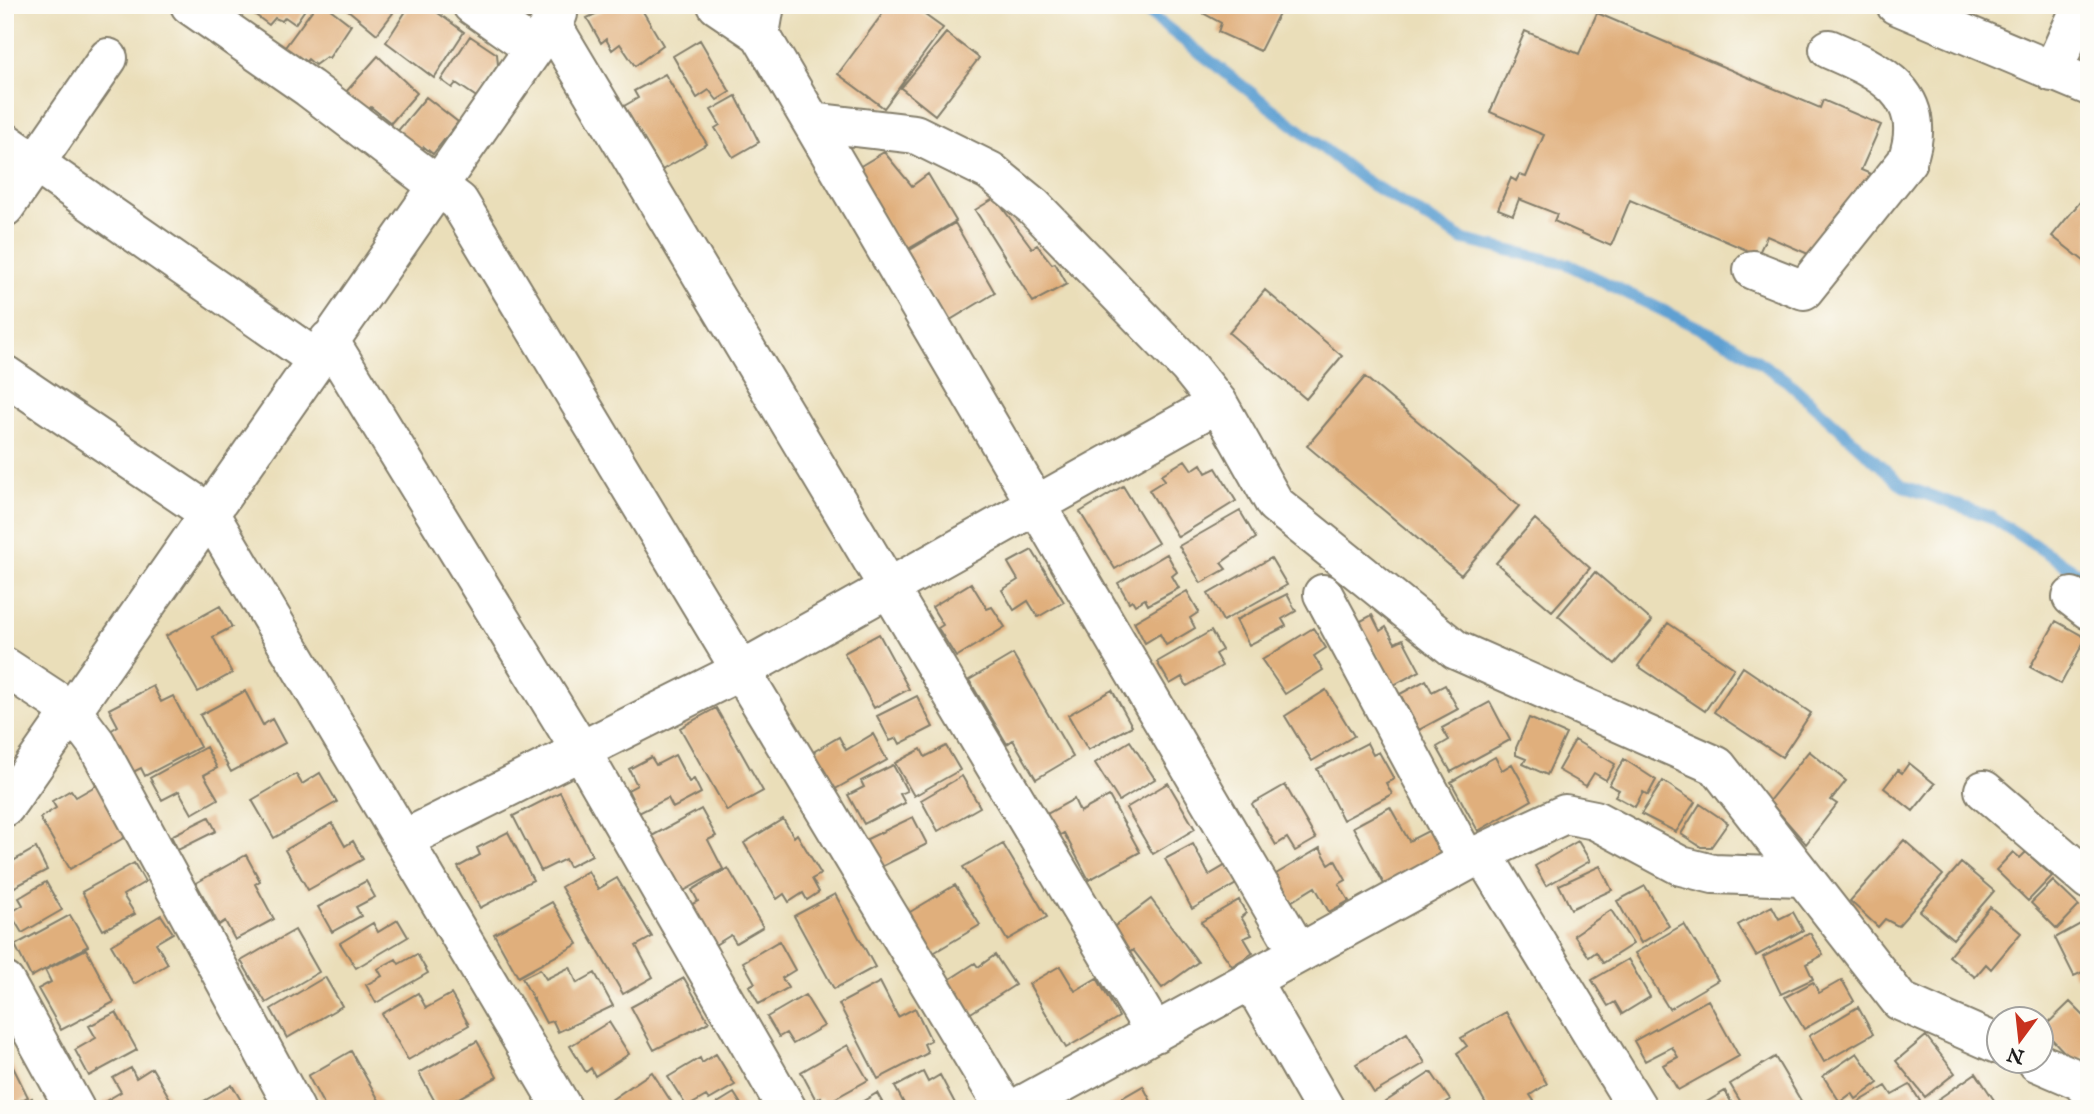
<svg xmlns="http://www.w3.org/2000/svg" width="2094" height="1114" viewBox="0 0 2094 1114" font-family="'IM FELL English',serif">
<style>
.lines{fill:none;stroke-linecap:round;stroke-linejoin:round}
.stream{stroke:#5fa0d2;stroke-width:12}
.building{fill:#e0af7c}
.minor-casing{stroke:#837d6a;stroke-width:42}
.minor{stroke:#fff;stroke-width:38}
</style>
<rect width="100%" height="100%" fill="#fdfcf7"/>
<filter id="ink" filterUnits="userSpaceOnUse"><feTurbulence type="fractalNoise" baseFrequency=".0143" numOctaves="2"/><feDisplacementMap in="SourceGraphic" scale="14" xChannelSelector="R" yChannelSelector="G"/><feConvolveMatrix kernelMatrix="1 2 1 2 8 2 1 2 1" color-interpolation-filters="sRGB"/></filter>
<filter id="wash" filterUnits="userSpaceOnUse"><feTurbulence type="fractalNoise" baseFrequency=".00686" numOctaves="4" result="noise"/><feDisplacementMap in="SourceGraphic" scale="28" xChannelSelector="R" yChannelSelector="G"/><feGaussianBlur stdDeviation="1.57" result="paint"/><feColorMatrix in="noise" values="0 0 0 0 0 0 0 0 0 0 0 0 0 0 0 0 0 1.4 0 .05"/><feComposite in="paint" operator="in"/></filter>
<g filter="url(#wash)">
<rect width="100%" height="100%" fill="#eadeb9"/>
<g class="lines">
<!-- stream -->
<path class="stream" d="M1138,5L1364,180L1464,240L1567,264L1734,345L1787,381L1903,486L1991,517L2089,580"/>
</g>
<g id="blocks">
<!-- building -->
<path class="building" d="M242,5H308L295,24L285,17L282,21L275,18L269,25Z
M316,5H325L351,25L329,58L326,57L315,65L308,59L304,63L283,50Z
M342,5H381L393,13L377,34Z
M410,5H427L464,32L434,78L386,42Z
M513,5H543L532,21Z
M601,5H639L663,45L635,66L620,44L612,50L606,39L601,43L587,18L602,11Z
M889,5H911L943,28L884,108L838,74Z
M1207,5H1283L1260,51L1218,32L1221,23L1203,13Z
M1597,13L1820,108L1823,100L1881,125L1861,170L1873,175L1815,257L1767,236L1758,255L1630,200L1611,246L1554,221L1557,214L1519,199L1513,215L1498,209L1511,178L1516,181L1519,175L1526,177L1544,135L1490,112L1525,31L1579,54Z
M946,33L979,58L935,115L901,88Z
M470,36L497,54L498,65L478,98L456,83L452,88L441,80Z
M700,40L730,92L717,100L709,90L697,98L673,56Z
M378,56L417,93L391,123L371,107L367,111L344,94Z
M665,74L707,144L662,170L624,106L638,98L634,91Z
M736,96L759,142L733,157L715,128L720,125L711,110Z
M426,97L458,122L433,154L424,147L420,152L396,133Z
M884,152L912,186L928,174L956,221L903,252L854,170Z
M2089,191V265L2052,236Z
M995,198L1032,248L1037,245L1052,264L1055,263L1067,284L1033,302L975,210Z
M955,223L995,293L945,323L905,253Z
M1265,290L1342,356L1306,399L1229,333Z
M1365,377L1519,506L1461,575L1307,446Z
M1185,460L1192,470L1201,464L1206,473L1216,468L1236,501L1178,537L1149,490L1165,480L1161,475Z
M1123,486L1158,543L1115,569L1080,512Z
M1240,511L1256,538L1221,563L1226,569L1201,583L1179,546Z
M1535,519L1590,568L1552,611L1496,563Z
M1032,550L1064,602L1038,617L1028,601L1014,610L1002,590L1018,580L1008,563Z
M1167,554L1177,572L1172,576L1179,588L1148,605L1145,599L1135,605L1132,600L1129,602L1118,583Z
M1271,558L1287,585L1223,621L1208,594Z
M1595,572L1652,621L1615,664L1558,616Z
M971,583L987,609L992,607L1005,627L956,657L938,628L943,625L932,607Z
M1187,591L1199,612L1190,618L1195,628L1166,645L1160,634L1145,643L1134,622Z
M1287,594L1296,611L1282,619L1286,626L1249,645L1236,620Z
M220,606L232,627L213,637L232,673L198,692L166,636Z
M1372,615L1380,631L1386,627L1395,643L1403,639L1420,671L1394,685L1359,622Z
M2056,621L2086,638L2061,684L2030,667Z
M1668,623L1734,668L1705,711L1638,666Z
M1313,628L1326,648L1314,656L1323,670L1285,694L1262,660Z
M1211,631L1222,650L1215,654L1222,666L1187,686L1182,677L1170,684L1157,662Z
M879,634L909,689L874,708L844,653Z
M1013,654L1073,757L1036,779L1013,740L1007,744L969,680Z
M1743,667L1811,713L1782,757L1714,712Z
M1426,680L1432,692L1445,685L1458,709L1419,730L1400,694Z
M153,686L161,702L173,696L200,747L145,776L141,768L129,774L107,733L118,726L109,709Z
M1112,690L1132,726L1088,750L1068,715Z
M1326,690L1354,736L1312,761L1285,716Z
M245,691L263,725L272,719L285,743L231,772L200,715Z
M917,696L933,727L900,744L897,738L890,741L877,716Z
M1490,702L1510,740L1451,772L1437,747L1449,740L1442,728Z
M716,708L763,791L727,811L680,728Z
M1529,718L1566,734L1547,775L1523,764L1526,759L1516,755V748Z
M873,734L887,760L830,792L808,755L839,737L846,750Z
M1575,740L1615,764L1606,780L1594,773L1586,786L1558,770Z
M1130,741L1155,779L1119,801L1095,763Z
M1367,743L1373,755L1379,752L1394,779L1386,783L1392,794L1343,820L1317,769Z
M946,746L960,770L914,796L895,763L921,749L925,757Z
M206,747L217,768L204,775L218,799L192,814L179,791L162,800L150,778Z
M1809,751L1846,781L1831,800L1837,804L1806,844L1769,801Z
M675,755L689,782L694,779L701,793L673,808L668,798L639,813L628,790L637,785L629,769L651,757L656,765Z
M1495,757L1502,770L1512,764L1532,800L1478,831L1451,782Z
M1624,759L1656,780L1648,795L1643,792L1635,807L1615,796L1619,790L1609,785Z
M1909,763L1935,784L1913,811L1884,788L1898,770L1902,773Z
M893,765L907,791L900,794L905,803L864,824L848,795L864,787L861,781Z
M320,773L337,802L274,838L252,800L296,774L302,784Z
M962,776L980,807L938,831L921,800Z
M1663,781L1695,802L1676,832L1641,814Z
M1168,783L1195,829L1153,854L1126,808Z
M97,785L127,836L70,869L40,818L56,808L52,801L71,790L76,797Z
M1285,785L1316,839L1295,851L1287,838L1276,845L1252,804Z
M560,792L592,855L569,867L565,859L541,871L513,816Z
M1109,796L1140,852L1089,880L1064,833L1052,840L1040,818L1074,799L1080,812Z
M1700,804L1728,823L1711,847H1701L1681,834Z
M1390,807L1409,841L1432,829L1445,854L1385,886L1353,827Z
M701,809L716,836L708,840L723,869L680,893L650,837Z
M209,817L216,831L178,850L171,836Z
M913,817L927,844L879,868L865,840Z
M783,819L794,837L797,834L821,874L812,879L819,892L807,900L803,893L789,902L784,894L777,899L744,843Z
M332,823L345,846L353,841L363,859L308,890L285,850Z
M508,832L533,880L480,908L458,867L480,855L477,848Z
M1904,840L1943,875L1898,926L1885,919L1878,927L1850,901Z
M1578,841L1590,861L1546,886L1535,866Z
M1003,844L1047,917L1007,940L963,867Z
M1193,844L1209,875L1228,864L1238,883L1192,909L1165,859Z
M36,848L47,870L5,892V870L10,868L8,864Z
M1320,848L1329,864L1335,860L1346,880L1339,884L1349,901L1329,912L1315,887L1292,901L1276,874Z
M2013,852L2020,858L2026,852L2052,876L2028,901L1996,870Z
M246,855L260,881L255,884L274,919L235,940L225,921L219,925L196,883Z
M134,863L145,882L123,895L135,914L103,930L82,892Z
M1961,863L1994,891L1953,939L1920,911Z
M1600,866L1612,890L1571,909L1559,885Z
M728,868L763,927L736,943L731,935L710,948L687,907L698,901L692,890Z
M588,871L598,889L617,878L652,937L636,946L653,977L623,994L561,887Z
M366,881L375,897L356,907L361,916L332,932L318,907Z
M2053,881L2079,906L2057,929L2031,903Z
M46,882L62,910L22,933L10,913L23,905L19,898Z
M955,885L980,925L930,955L905,915Z
M1645,886L1669,926L1641,943L1617,901Z
M835,894L875,967L834,989L794,916Z
M1151,899L1198,962L1162,988L1133,950L1125,956L1107,932Z
M1239,900L1246,913L1241,917L1252,935L1244,938L1253,953L1232,966L1201,922Z
M552,902L578,944L518,977L494,934Z
M1772,906L1779,919L1793,912L1803,930L1756,956L1738,925Z
M1990,907L2021,933L1991,969L1986,964L1975,977L1949,956Z
M1611,910L1633,944L1603,963L1596,952L1589,957L1574,935Z
M70,915L88,946L31,977L15,945Z
M161,915L173,933L156,943L168,964L134,984L111,945Z
M398,920L408,937L356,968L340,943L373,923L378,932Z
M2084,922L2089,930V969L2074,976L2055,938Z
M1684,924L1718,980L1669,1009L1635,953Z
M295,930L319,972L266,1003L241,961Z
M1810,933L1823,955L1806,964L1813,979L1781,994L1763,957Z
M779,941L795,970L782,978L788,988L759,1004L749,986L755,983L743,962Z
M86,949L114,1002L61,1030L38,989L51,982L45,970Z
M417,954L428,973L376,1003L366,985L382,976L378,969L396,959L399,964Z
M995,955L1015,985L966,1016L944,983L975,963L978,967Z
M1628,959L1650,997L1622,1014L1615,1002L1608,1006L1592,980Z
M1060,966L1075,991L1097,978L1119,1017L1066,1048L1029,984Z
M570,967L577,983L595,973L613,1006L558,1032L553,1021L546,1023L522,978L540,969L546,979Z
M325,977L342,1006L287,1038L271,1009Z
M684,978L709,1022L654,1050L631,1007Z
M1842,980L1854,1001L1804,1029L1785,997L1813,982L1819,993Z
M880,982L898,1017L915,1008L931,1040L924,1044L928,1053L878,1079L839,1004Z
M418,993L426,1008L451,994L469,1025L408,1060L382,1014Z
M805,995L824,1026L793,1044L786,1033L779,1037L767,1017Z
M1708,1000L1739,1056L1678,1090L1663,1065L1678,1057L1672,1047L1645,1061L1634,1041Z
M2070,1002L2089,1021V1052L2076,1064L2042,1029Z
M1858,1007L1873,1034L1824,1062L1809,1036Z
M116,1012L137,1050L89,1076L75,1050L96,1038L89,1026Z
M1506,1012L1547,1084L1530,1095L1534,1101L1521,1109H1489L1457,1053L1467,1046L1461,1038Z
M609,1022L629,1054L595,1076L591,1068L586,1072L570,1046Z
M1407,1033L1425,1063L1374,1093L1356,1064Z
M1926,1036L1955,1073L1925,1097L1896,1061Z
M477,1041L497,1077L439,1109L419,1073Z
M848,1045L868,1080L825,1104L821,1097L816,1100L801,1072Z
M351,1051L384,1109H326L308,1076Z
M1857,1053L1878,1083L1856,1099L1852,1093L1840,1102L1823,1076Z
M716,1054L735,1085L709,1100L706,1096L687,1107L668,1077L700,1058L702,1063Z
M1775,1057L1804,1106L1799,1109H1745L1730,1084Z
M11,1063L28,1097L5,1109V1066Z
M131,1068L136,1078L152,1068L175,1107L102,1109L99,1105L121,1092L113,1078Z
M652,1072L676,1109H598Z
M923,1072L928,1082L940,1075L958,1109H907L895,1087Z
M1431,1072L1450,1100L1437,1109H1381L1379,1106Z
M1976,1073L2000,1109H1938L1934,1102Z
M232,1085L246,1109H200L197,1105Z
M1910,1085L1920,1101L1907,1109L1852,1106L1886,1086L1892,1095Z
M1143,1086L1155,1109H1103Z
M1725,1091L1735,1109H1695Z
M734,1093L744,1109H708Z
M877,1093L886,1109H850Z
M32,1098L37,1109H11Z"/>
</g>
</g>
<g filter="url(#ink)">
<use href="#blocks" fill-opacity="0" stroke="#837d6a" stroke-width="2"/>
<g class="lines">
<defs>
<path id="minor" d="M190,5L309,88L459,202L1005,1109
M472,5L533,48
M717,5L760,34
M765,5L760,34L1299,953
M1896,5L2089,86
M551,23L1155,1033
M2052,72L2082,5
M812,122L915,134L990,171L1034,207L1189,367L1218,403L1275,504L1456,650L1717,766L1900,1001L2000,1045
M5,142L316,359
M5,207L108,58
M1753,270L1804,290L1907,161C1931,94 1880,71 1829,49
M329,340L581,751L787,1109
M5,375L209,513L563,1109
M1323,594L1467,861
M2072,597L2089,610
M5,667L72,711L96,743L295,1109
M1984,790L2089,880
M5,807L558,14
M403,840L742,670L1218,403
M1482,853L1638,1109
M1251,980L1325,1109
M5,982L75,1109
M2037,1062L2079,1080L2089,1090
M1015,1109L1482,853L1565,814L1595,820L1681,866L1713,874L1803,877"/>
</defs>
<!-- minor casing -->
<use href="#minor" class="minor-casing"/>
<!-- minor -->
<use href="#minor" class="minor"/>
</g>
</g>
<!-- margin -->
<rect width="2094" height="1114" fill="none" stroke="#fdfcf7" stroke-width="28"/>
<!-- north arrow -->
<g transform="translate(2020 1040) rotate(195)"><circle r="33" fill="#fdfcf7" stroke="#a3a29f" stroke-width="2"/>
<path d="M0-5L12 26L0 18L-12 26Z" fill="#c8321e"/>
<text y="-10" font-size="19" font-weight="bold" text-anchor="middle" fill="#1c1c1c">N</text>
</g>
</svg>
